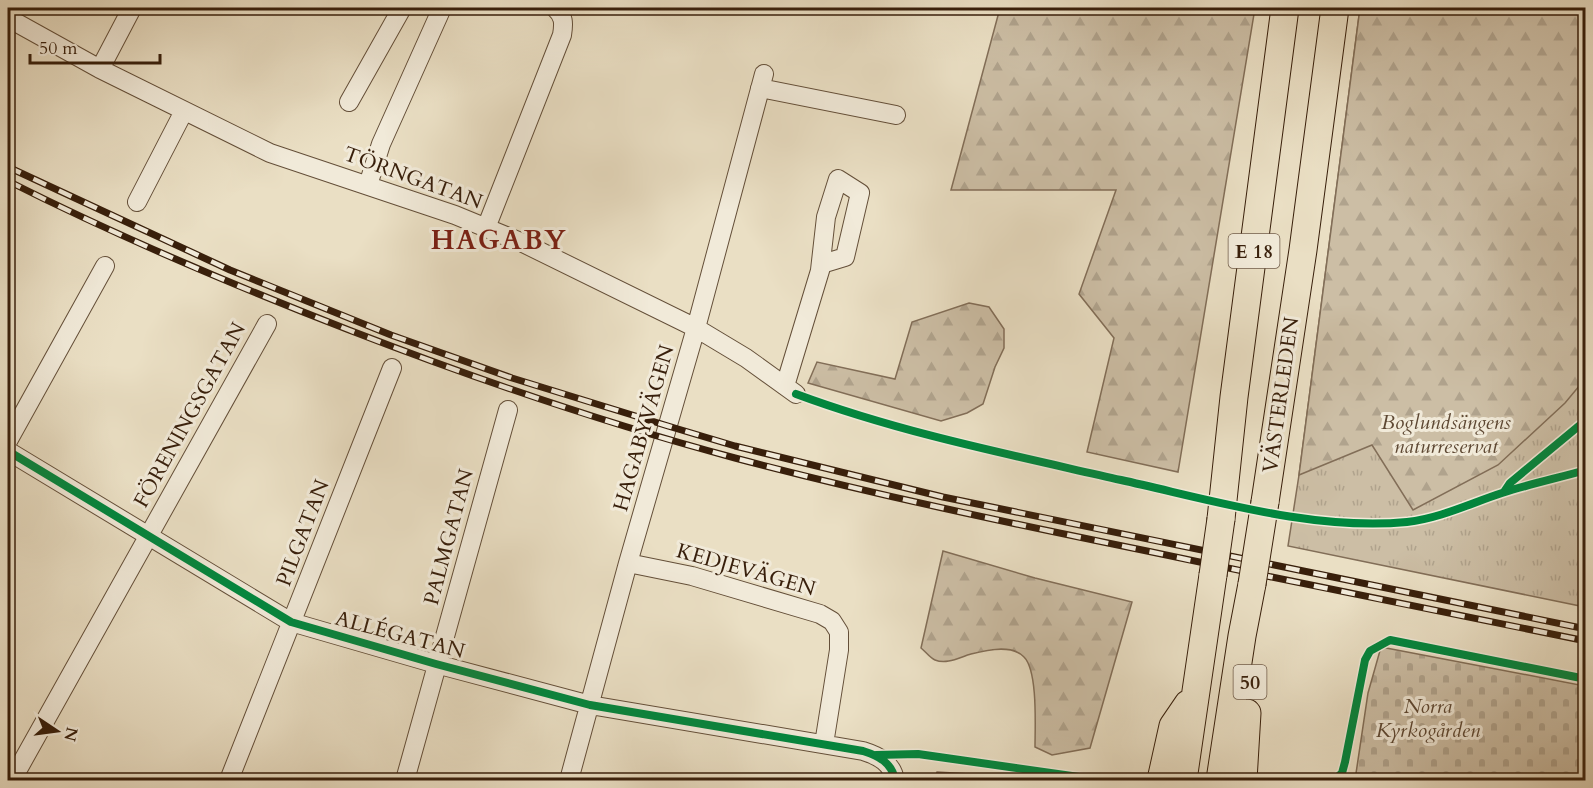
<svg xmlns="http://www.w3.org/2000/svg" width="1593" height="788" viewBox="0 0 1593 788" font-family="Cardo,serif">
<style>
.grass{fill:url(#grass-tufts);stroke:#826e58;stroke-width:1.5}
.forest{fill:url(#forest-firs);stroke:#826e58;stroke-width:1.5}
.cemetery{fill:url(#cemetery-stones);stroke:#826e58;stroke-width:1.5}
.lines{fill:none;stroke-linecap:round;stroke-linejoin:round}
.minor-casing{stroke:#644f39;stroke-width:20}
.highway-casing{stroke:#381f0b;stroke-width:29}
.minor{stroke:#f1ead9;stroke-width:18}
.highway{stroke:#eadfc4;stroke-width:27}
.rail-casing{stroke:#381f0b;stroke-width:7}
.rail{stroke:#f1ead9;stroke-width:4.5;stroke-dasharray:14;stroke-linecap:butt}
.highway-bridge-casing{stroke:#381f0b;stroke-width:29;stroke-linecap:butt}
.highway-bridge{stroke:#eadfc4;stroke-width:27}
.cycleway-casing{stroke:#f1ead9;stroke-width:11}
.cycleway{stroke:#00873e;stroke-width:8}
.labels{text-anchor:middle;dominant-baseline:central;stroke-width:6;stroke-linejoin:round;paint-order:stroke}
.shield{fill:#f1ead9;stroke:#705c49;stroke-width:1.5}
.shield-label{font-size:20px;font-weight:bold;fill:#381f0b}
.street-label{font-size:21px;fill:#381f0b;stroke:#f1ead9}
.park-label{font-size:21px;font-style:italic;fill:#5d4732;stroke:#f1ead9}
.district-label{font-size:27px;font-weight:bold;letter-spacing:1.5px;fill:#7a1f14;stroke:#f1ead9}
</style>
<defs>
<pattern id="grass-tufts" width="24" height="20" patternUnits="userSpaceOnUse" patternTransform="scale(1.5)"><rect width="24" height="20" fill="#ccbea5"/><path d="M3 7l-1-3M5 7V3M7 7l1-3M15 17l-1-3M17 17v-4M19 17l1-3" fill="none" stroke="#b0a38d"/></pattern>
<pattern id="forest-firs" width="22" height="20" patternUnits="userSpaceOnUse" patternTransform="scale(1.5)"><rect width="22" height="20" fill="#ccbea5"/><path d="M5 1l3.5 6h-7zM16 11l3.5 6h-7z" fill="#b0a38d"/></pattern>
<pattern id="cemetery-stones" width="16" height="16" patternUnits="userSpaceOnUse" patternTransform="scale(1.5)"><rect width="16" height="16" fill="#ccbea5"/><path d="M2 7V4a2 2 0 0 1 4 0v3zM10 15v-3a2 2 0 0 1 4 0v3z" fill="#b0a38d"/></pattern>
</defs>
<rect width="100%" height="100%" fill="#eadfc4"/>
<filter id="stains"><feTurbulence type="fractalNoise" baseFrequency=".00333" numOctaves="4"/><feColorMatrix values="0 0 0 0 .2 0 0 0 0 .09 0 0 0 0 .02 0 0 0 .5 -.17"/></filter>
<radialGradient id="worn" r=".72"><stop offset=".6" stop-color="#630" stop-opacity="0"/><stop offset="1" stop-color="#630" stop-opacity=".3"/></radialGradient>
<!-- grass -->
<path class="grass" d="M1360,8H1585V607L1288,546L1299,475Z"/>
<!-- forest -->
<path class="forest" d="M1000,8H1255L1178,472L1087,452L1114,338L1079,294L1116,190H951Z
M1360,8H1585V379L1565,403L1498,465L1413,510L1372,445L1299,475Z
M969,303L989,307L1004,329V348L995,367L983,404L967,413L941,421L808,383L817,362L895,379L912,322Z
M943,551L1035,578L1132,602L1090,748L1052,755L1035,747C1035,727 1038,671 1024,657C1012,644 986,650 971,654C960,657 947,665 935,660C930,658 925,651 921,648Z
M937,772L970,774L1011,780H934Z"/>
<!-- cemetery -->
<path class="cemetery" d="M1381,647L1585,686V780H1355L1368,693Z"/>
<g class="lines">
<defs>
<path id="minor" d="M8,18L100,69L270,153L455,215L523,243L696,328L746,358L796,394
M100,69L132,8
M760,88L896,115
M349,102L402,8
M368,185L381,144L442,8
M137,202L184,111
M486,228L562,35C564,23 564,16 555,8
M785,386L822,264L845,257L860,193L838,179L826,217L820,270
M8,441L105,266
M8,451L291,622L436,664L590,705L863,751C879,756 892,763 895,780
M628,563L692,576L820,614L832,621L839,632V650L824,744
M12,780L267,324
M229,780L392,368
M405,780L508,410
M569,780L628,563L696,328L764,74"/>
<path id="highway" d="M1265,502L1303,250L1335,8
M1221,519L1234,397L1285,8
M1161,780L1173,726L1188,704
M1183,780L1213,575
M1220,780L1242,636L1252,584
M1243,780L1247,713"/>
</defs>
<!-- minor casing -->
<use href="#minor" class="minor-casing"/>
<!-- highway casing -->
<use href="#highway" class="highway-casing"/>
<!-- minor -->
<use href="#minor" class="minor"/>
<!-- highway -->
<use href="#highway" class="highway"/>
<defs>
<path id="rail" d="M8,167L230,270L391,335L512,378L668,426L735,446L943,497L1586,629
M8,181C119,237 233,285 349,330C476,379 604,423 735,458C871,494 1009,523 1147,551C1293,582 1439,611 1586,641"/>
</defs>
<!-- rail casing -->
<use href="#rail" class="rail-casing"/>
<!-- rail -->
<use href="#rail" class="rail"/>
<defs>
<path id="highway-bridge" d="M1213,575L1221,519
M1252,584L1265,502"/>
</defs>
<!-- highway-bridge casing -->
<use href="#highway-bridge" class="highway-bridge-casing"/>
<!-- highway-bridge -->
<use href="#highway-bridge" class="highway-bridge"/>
<defs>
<path id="cycleway" d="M796,394C901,433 1012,455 1121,480C1212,500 1313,531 1407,522C1441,518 1471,503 1502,493C1530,484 1558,478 1586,470
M8,451L291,622L436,664L590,705L863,751C879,756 892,763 895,780
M1504,492L1510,483L1586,420
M876,755L918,754L1100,780
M1334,780L1342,773L1345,762L1365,660L1370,651L1390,640L1586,679"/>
</defs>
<!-- cycleway casing -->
<use href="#cycleway" class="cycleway-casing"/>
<!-- cycleway -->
<use href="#cycleway" class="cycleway"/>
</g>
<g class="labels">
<!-- shield labels -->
<g class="shield">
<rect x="1228.5" y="234" width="51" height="34" rx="4.5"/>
<rect x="1233.5" y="665" width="33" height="34" rx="4.5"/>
</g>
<g class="shield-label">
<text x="1254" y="251">E 18</text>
<text x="1250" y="682">50</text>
</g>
<!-- street labels -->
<g class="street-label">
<text transform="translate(413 178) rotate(20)">TÖRNGATAN</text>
<text transform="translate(1281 395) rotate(-82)">VÄSTERLEDEN</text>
<text transform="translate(190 415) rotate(-61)">FÖRENINGSGATAN</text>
<text transform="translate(644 428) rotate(-74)">HAGABYVÄGEN</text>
<text transform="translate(303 533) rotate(-69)">PILGATAN</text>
<text transform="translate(449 537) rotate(-75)">PALMGATAN</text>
<text transform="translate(746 570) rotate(16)">KEDJEVÄGEN</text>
<text transform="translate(400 635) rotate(15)">ALLÉGATAN</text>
</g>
<!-- park labels -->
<g class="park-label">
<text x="1446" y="422">Boglundsängens<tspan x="1446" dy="24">naturreservat</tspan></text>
<text x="1428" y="706">Norra<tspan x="1428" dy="24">Kyrkogården</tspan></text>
</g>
<!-- district labels -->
<g class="district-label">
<text x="499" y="240">HAGABY</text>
</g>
</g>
<!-- margin -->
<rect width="1593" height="788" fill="none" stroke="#eadfc4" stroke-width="30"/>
<rect x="9" y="9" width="1575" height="770" fill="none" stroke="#381f0b" stroke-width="3"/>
<rect x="15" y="15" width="1563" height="758" fill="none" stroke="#381f0b" stroke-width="1.5"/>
<!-- north arrow -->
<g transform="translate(57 731) rotate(103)" stroke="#f1ead9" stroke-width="4.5" paint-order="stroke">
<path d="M0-4.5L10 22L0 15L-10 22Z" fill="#381f0b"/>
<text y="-9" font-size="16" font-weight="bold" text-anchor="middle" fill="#381f0b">N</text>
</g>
<!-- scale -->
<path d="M30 54v9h130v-9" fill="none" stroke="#381f0b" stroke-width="3"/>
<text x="39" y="54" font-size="18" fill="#381f0b" stroke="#f1ead9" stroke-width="4.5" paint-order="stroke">50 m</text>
<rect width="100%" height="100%" filter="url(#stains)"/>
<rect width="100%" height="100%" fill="url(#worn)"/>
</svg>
